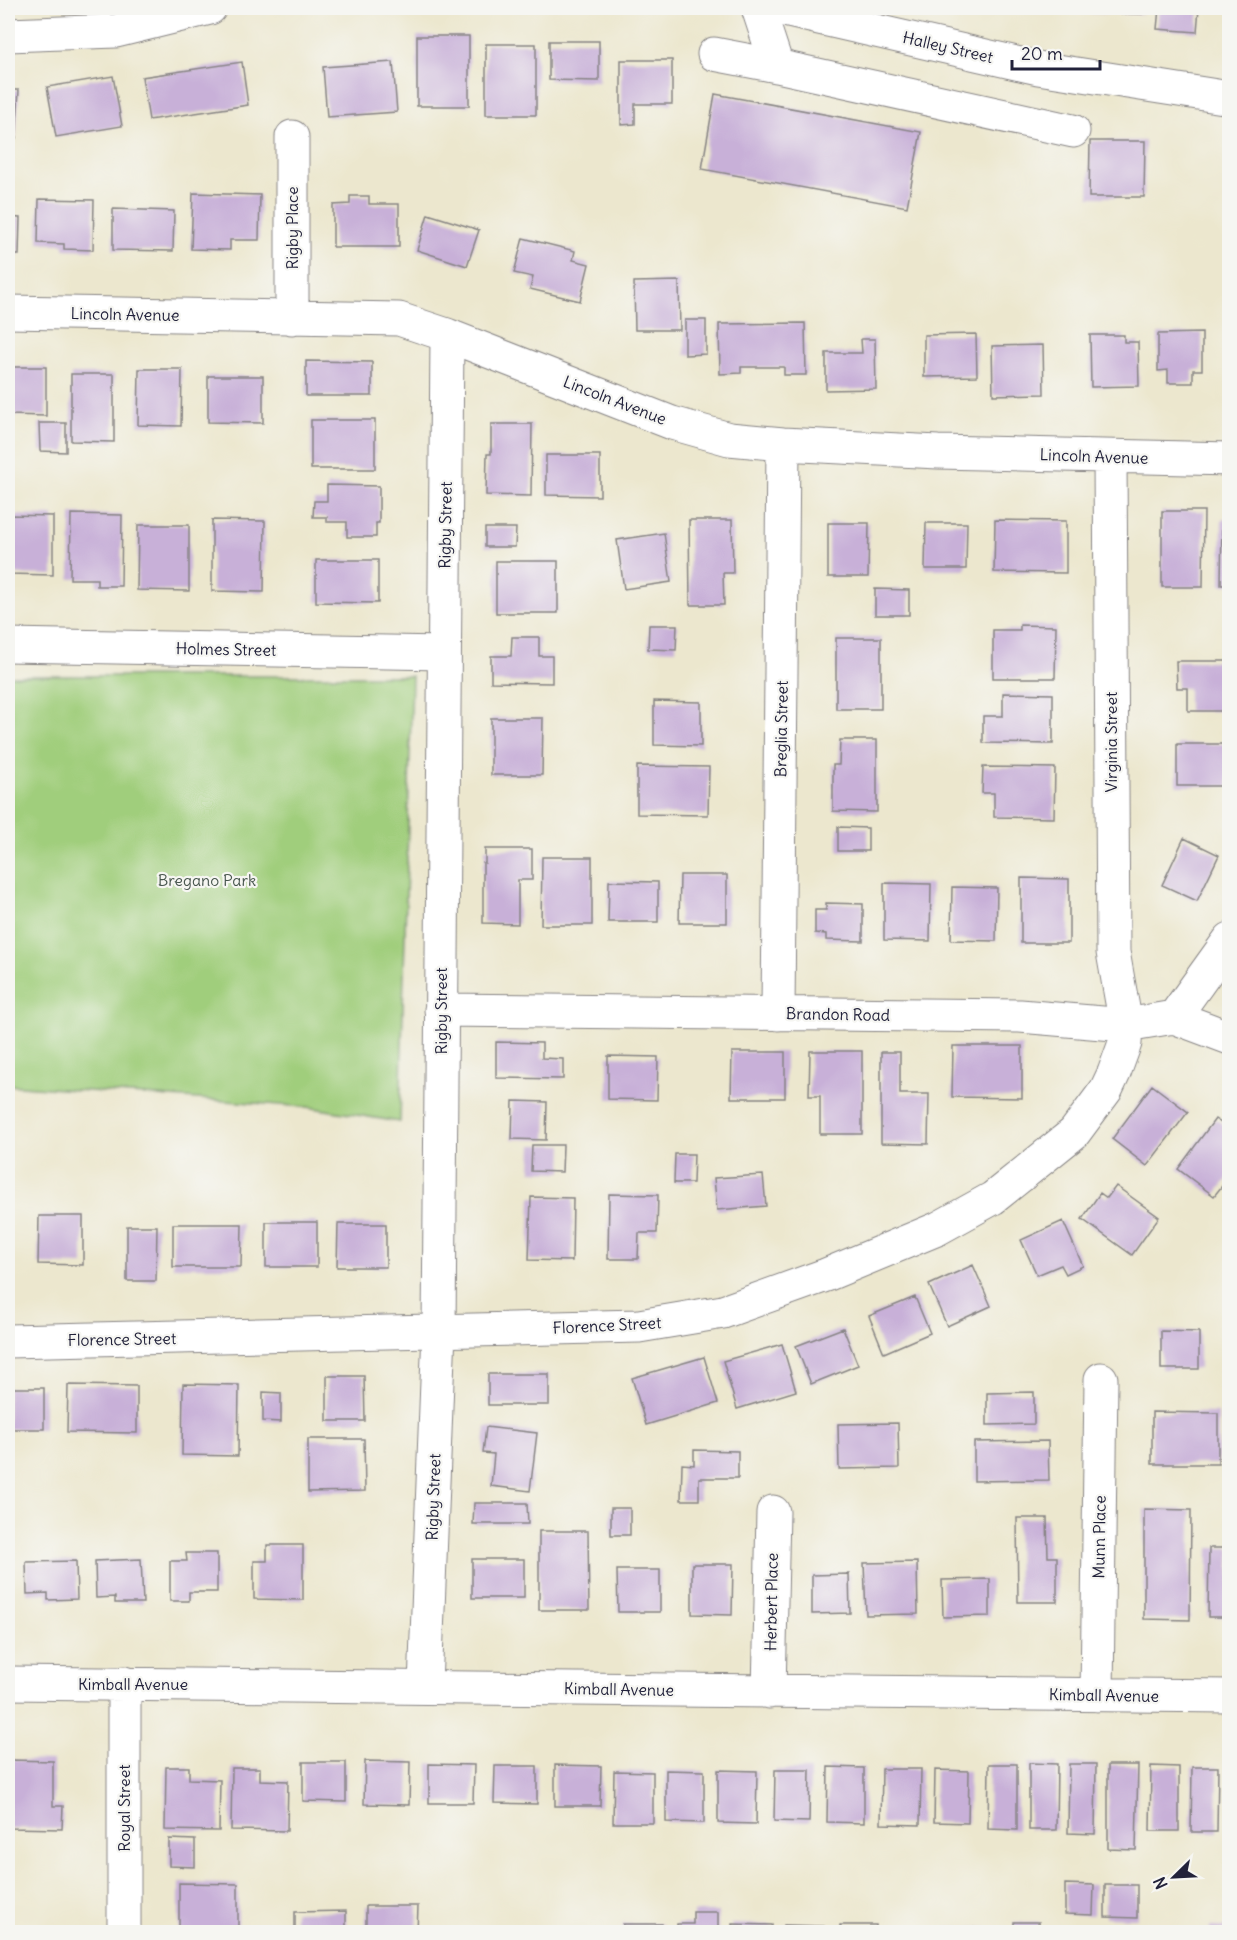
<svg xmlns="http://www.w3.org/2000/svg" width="1237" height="1940" viewBox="0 0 1237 1940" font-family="Delius,sans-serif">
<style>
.green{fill:#a0ce7c;stroke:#61785c;stroke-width:1.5}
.building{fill:#c8b0d8}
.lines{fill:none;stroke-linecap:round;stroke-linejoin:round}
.minor-casing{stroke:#878484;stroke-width:35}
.minor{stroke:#fff;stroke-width:33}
.labels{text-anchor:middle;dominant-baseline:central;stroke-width:4.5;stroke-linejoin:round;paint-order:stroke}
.street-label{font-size:16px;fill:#22223b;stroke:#f6f6f2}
.park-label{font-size:16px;fill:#48564e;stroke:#f6f6f2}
</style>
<rect width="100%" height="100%" fill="#f6f6f2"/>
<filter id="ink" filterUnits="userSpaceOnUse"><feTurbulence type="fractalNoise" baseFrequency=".0167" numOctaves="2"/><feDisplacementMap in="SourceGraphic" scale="12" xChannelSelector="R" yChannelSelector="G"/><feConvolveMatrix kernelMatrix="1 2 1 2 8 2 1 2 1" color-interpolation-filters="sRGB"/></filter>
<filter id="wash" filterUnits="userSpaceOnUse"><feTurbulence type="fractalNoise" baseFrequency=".008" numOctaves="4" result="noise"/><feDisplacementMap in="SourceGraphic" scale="24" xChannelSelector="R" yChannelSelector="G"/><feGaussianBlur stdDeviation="1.35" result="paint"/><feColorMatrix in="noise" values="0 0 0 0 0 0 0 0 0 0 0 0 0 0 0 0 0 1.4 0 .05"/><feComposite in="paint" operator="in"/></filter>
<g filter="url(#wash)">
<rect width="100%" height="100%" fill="#ece7ce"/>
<!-- green -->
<path class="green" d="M8,676H412L400,1122L307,1107L8,1085Z"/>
<g id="blocks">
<!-- building -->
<path class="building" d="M1067,8H1142V14L1067,13Z
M1159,8H1199L1197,32L1157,29Z
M417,36H469V106H417Z
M549,41H599V81L549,80Z
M486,44H536V115H486Z
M621,60H672V104H635V124L621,125Z
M242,62L248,105L149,120L142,77Z
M393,62L397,112L327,117L323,67Z
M113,76L122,126L56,137L47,87Z
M8,90H19L16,138L8,137Z
M715,94L921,132L907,207L702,169Z
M1090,141H1145L1144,197H1089Z
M193,193L260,195L259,240H230V250L191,249Z
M350,196H369V204H399V247H333V205L350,204Z
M39,199L94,200L93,250L64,249V244L38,243Z
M113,209L174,211L173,251L113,250Z
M428,214L479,230L467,266L417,250Z
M8,217L20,218L19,255H8Z
M523,238L575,251L573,260L589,264L580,301L530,289L533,277L514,273Z
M679,281L680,330H635L634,282Z
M685,320H706V354L685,355Z
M805,323L806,375H784V367H741V373L720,374L719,324Z
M1202,333V370H1193V383H1168V370L1158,371V334Z
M976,334L977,376L924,377V335Z
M1090,335H1124V342H1138L1139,386L1091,387Z
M861,339H875L876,389L826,390V353H862Z
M1043,345L1044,394L993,395L992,346Z
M306,361L372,362V396H306Z
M8,367H46V416L8,415Z
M139,369H182L181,426L138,425Z
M71,374H114V442L71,441Z
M208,376H263V423L208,422Z
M311,420H375V469H311Z
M39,423H66V452L40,451Z
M491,424H532L531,496L486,495L487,454H491Z
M546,455H600V496L546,495Z
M327,485L379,486V523H376V537H347V522H327V517H313L314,501H327Z
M1162,511H1204L1203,587H1162Z
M71,514L122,515L121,586H97V579H70Z
M8,515L53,516V575L8,574Z
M1222,519H1230V585H1221Z
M212,520L265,521L264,592L212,591Z
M689,520H732L733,573H723L724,605H690Z
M995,520L1066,521V573L994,572Z
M828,523H869L868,577H828Z
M926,523H967L966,569H925Z
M138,525H189V591L137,590Z
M485,528H516L515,547H485Z
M664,533L671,582L624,589L617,540Z
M316,560H378V603L316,602Z
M496,561H558V613H496Z
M875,589L909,590V615H875Z
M649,625H677L676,650L648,649Z
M1020,625L1056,626L1055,678H993V630H1020Z
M512,637H539V656H552V683L491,682V656H511Z
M836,638H881V709H836Z
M1176,661H1230V711H1188V688H1177Z
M1003,693L1053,694V744L983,743V716H1003Z
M654,701L701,702V746L654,745Z
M491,718H543L542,775H491Z
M840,740H877V812L833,811V765H839Z
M1177,744H1228V786H1177Z
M637,766L709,767L708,815L637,814Z
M983,767L1055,768L1054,818L994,817V793H982Z
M838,827L868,828V851H838Z
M1184,838L1219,855L1197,901L1162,885Z
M485,849H532V880H518V924L483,923V863H485Z
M542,857H592V925H541Z
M680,875H727V923H679Z
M1021,878L1069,879V943H1021Z
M609,881L658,882V922H608Z
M884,883L931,884L930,941L884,940Z
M952,887L997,888L996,941L951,940Z
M826,903L863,904V941L826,940V934L815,933V910H826Z
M496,1042L542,1043V1058L563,1059V1079L496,1078Z
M953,1046H1022V1098L952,1097Z
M810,1051H862V1134H820V1096H809Z
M732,1052H785V1098H731Z
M881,1052H900V1094H929L928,1144L881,1143Z
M608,1056L658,1057L657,1100L608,1099Z
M1152,1085L1188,1112L1147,1166L1112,1139Z
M513,1101L547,1102L546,1140L512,1139Z
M1215,1119L1230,1129V1176L1214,1196L1178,1169Z
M532,1145H563L562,1172L531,1171Z
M675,1154H694L693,1183H674Z
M763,1175L766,1206L717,1210L714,1178Z
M1116,1186L1159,1217L1132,1255L1082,1219L1100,1193L1107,1198Z
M609,1194L658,1195L657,1233H639L638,1259H608Z
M531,1197L573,1198L572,1261L529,1260Z
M39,1216H83V1265L38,1264Z
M1063,1221L1083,1266L1066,1274L1061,1265L1037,1275L1021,1240Z
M266,1222H317V1267H266Z
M173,1224H242L241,1267H173Z
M338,1224H386V1267H337Z
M127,1226H157L156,1281H127Z
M973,1265L991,1306L947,1326L929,1285Z
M915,1297L930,1333L884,1353L869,1316Z
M843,1328L858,1365L811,1384L796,1346Z
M1161,1331L1199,1332V1369H1161Z
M782,1344L796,1391L737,1409L723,1361Z
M704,1357L718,1403L646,1425L632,1378Z
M488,1374H549V1405H488Z
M327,1376H364L365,1421H327Z
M183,1384L239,1385L238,1456L182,1455Z
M68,1385L137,1386V1433L67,1432Z
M8,1388H44V1429H8Z
M263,1392L281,1393V1422L263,1421Z
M1034,1392V1424L987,1425V1393Z
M1152,1412L1218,1413V1464H1152Z
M898,1423L899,1468L839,1469L838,1424Z
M486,1427L537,1433L530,1491L491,1486L494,1454L483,1453Z
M308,1439H364L365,1491L308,1492Z
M1048,1441L1049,1480L974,1481V1442Z
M694,1450L738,1451V1478H699V1500H681L682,1464L694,1465Z
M474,1503H527L528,1524H473Z
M611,1508H630V1535H611Z
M1144,1509L1191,1510L1190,1620L1144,1619Z
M1017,1518H1047L1048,1557H1057V1602H1018Z
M539,1531H588L589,1610H539Z
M267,1545H303V1600L254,1599V1561H267Z
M1209,1548H1230V1617H1208Z
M186,1553H217V1592H189V1601H170V1561H187Z
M141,1559L143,1603H115V1597L96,1598L95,1561Z
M472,1559H524V1598H472Z
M76,1561L77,1599L48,1600V1593L27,1594L26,1562Z
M917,1562L918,1614L866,1615L864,1563Z
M692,1564H733L732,1615L692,1614Z
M617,1570H660V1612H618Z
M849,1574L850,1613L812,1614V1575Z
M990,1579V1616L943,1617L942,1580Z
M9,1760L53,1761V1806H63L62,1829L8,1828Z
M365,1761L410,1762L409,1805L364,1804Z
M303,1762H346V1802L303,1801Z
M1029,1763L1057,1764L1056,1830H1029Z
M429,1764L474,1765L473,1803H429Z
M989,1764H1017V1830L988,1829Z
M1069,1764H1096L1095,1834L1068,1833Z
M555,1765L601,1766L600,1806H555Z
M1108,1765H1138L1136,1850L1108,1849Z
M495,1766H537V1804L494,1803Z
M1151,1766L1179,1767V1831H1150Z
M166,1767H189V1779L220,1780L219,1831L165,1830Z
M828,1767L864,1768V1823L827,1822Z
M1192,1767H1218L1217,1832H1191Z
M232,1768H260V1780L288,1781L287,1831L231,1830Z
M882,1769H921L920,1825L881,1824Z
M666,1770L704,1771V1823L666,1822Z
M718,1770L757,1771L756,1824L718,1823Z
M775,1770H810L809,1822L774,1821Z
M935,1770L969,1771L968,1823L934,1822Z
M614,1771L653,1772V1823H613Z
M169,1839L195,1840V1867L169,1866Z
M179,1883L238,1884V1932H179Z
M1065,1884L1094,1885L1093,1915L1065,1914Z
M1105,1885H1137V1918L1105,1917Z
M366,1906H418L417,1932H366Z
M346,1911V1932H295V1912Z
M693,1912H718V1932H677V1924H693Z
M1014,1922H1039V1932H1014Z
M623,1924H662V1932H623Z
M732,1924L772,1925V1932H732Z
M784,1925L824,1926V1932H784Z
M840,1925H876V1932H840Z
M946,1927L986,1928V1932H946Z
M1210,1927L1230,1928V1932H1210Z
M893,1929L933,1930V1932H893Z"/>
</g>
</g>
<g filter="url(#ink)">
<use href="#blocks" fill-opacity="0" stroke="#878484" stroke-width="1.5"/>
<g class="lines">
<defs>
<path id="minor" d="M758,8L777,66L1073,131
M775,8L1038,68L1230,98
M8,35L116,31L210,8
M714,54L777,66
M8,312L399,319L447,335L672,423L729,439L783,444L938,452L1230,459
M292,318V137
M8,645L444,653
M441,1010L1020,1016L1126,1025L1174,1017L1230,1038
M778,1014L783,444
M1174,1017L1230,939
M8,1341L639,1326L723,1312L826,1275L937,1229L993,1198L1074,1133L1106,1090L1114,1073L1125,1043L1126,1025L1113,952L1110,457
M8,1683L1230,1696
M425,1686L439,1331L447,335
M769,1692L773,1512
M1097,1695L1101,1379
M124,1932V1683"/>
</defs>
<!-- minor casing -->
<use href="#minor" class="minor-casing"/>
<!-- minor -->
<use href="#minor" class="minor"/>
</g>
</g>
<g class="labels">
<!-- street labels -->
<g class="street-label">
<text transform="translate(948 47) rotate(13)">Halley Street</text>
<text transform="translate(292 228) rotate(-90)">Rigby Place</text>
<text transform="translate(125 314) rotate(1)">Lincoln Avenue</text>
<text transform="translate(615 400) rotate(21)">Lincoln Avenue</text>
<text transform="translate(1094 456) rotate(2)">Lincoln Avenue</text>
<text transform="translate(445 525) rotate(-89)">Rigby Street</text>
<text transform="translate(226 649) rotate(1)">Holmes Street</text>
<text transform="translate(781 729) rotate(-89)">Breglia Street</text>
<text transform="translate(1111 742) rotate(-90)">Virginia Street</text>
<text transform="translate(441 1011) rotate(-90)">Rigby Street</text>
<text transform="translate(838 1014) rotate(1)">Brandon Road</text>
<text transform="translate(607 1325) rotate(-3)">Florence Street</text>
<text transform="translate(122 1339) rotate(-1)">Florence Street</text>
<text transform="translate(433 1497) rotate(-88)">Rigby Street</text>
<text transform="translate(1099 1537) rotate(-89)">Munn Place</text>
<text transform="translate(771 1602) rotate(-89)">Herbert Place</text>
<text x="133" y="1684">Kimball Avenue</text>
<text transform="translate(619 1689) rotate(1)">Kimball Avenue</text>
<text transform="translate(1104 1695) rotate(1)">Kimball Avenue</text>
<text transform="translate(124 1808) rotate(-90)">Royal Street</text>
</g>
<!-- park labels -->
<g class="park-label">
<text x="207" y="880">Bregano Park</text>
</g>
</g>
<!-- margin -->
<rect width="1237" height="1940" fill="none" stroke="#f6f6f2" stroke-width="30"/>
<!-- north arrow -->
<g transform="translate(1174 1877) rotate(246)" stroke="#f6f6f2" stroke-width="4.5" paint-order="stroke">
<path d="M0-4.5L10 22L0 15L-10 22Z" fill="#22223b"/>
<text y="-9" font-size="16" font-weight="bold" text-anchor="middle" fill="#22223b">N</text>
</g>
<!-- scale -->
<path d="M1012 60v9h88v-9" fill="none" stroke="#22223b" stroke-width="3"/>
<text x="1021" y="60" font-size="18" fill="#22223b" stroke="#f6f6f2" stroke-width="4.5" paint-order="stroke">20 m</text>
</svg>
